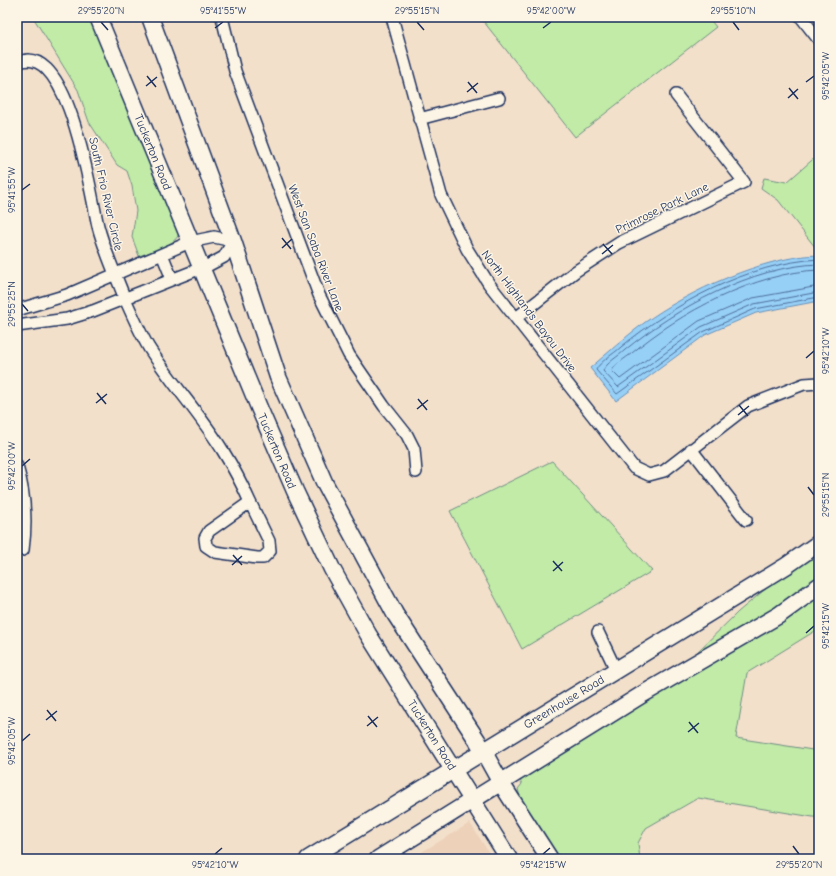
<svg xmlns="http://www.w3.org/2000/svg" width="836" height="876" viewBox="0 0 836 876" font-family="'Comic Neue',sans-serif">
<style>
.built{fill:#edd1b9}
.green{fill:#c1eba7;stroke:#6e8d82}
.water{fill:#97d0f7;stroke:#6590ba}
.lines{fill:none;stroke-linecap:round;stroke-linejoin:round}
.shore{stroke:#4d6f9b;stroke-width:1}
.street-casing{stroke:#1b2f5e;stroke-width:14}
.secondary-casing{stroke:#1b2f5e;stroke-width:19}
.street{stroke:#fcf5e5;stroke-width:11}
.secondary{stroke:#fcf5e5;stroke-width:16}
.ticks{fill:none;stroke:#1b2f5e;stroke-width:1.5}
.labels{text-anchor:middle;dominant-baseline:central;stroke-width:3;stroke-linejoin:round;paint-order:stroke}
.street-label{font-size:12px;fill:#1b2f5e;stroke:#fcf5e5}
.neatline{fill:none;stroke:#1b2f5e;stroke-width:1.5}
.ticks-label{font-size:10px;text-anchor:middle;fill:#1b2f5e}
</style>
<rect width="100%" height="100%" fill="#f3e0cb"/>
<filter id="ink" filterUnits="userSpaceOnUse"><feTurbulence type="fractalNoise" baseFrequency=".025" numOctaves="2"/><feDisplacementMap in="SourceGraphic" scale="8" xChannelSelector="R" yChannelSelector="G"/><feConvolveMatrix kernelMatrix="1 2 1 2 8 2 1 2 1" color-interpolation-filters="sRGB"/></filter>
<g filter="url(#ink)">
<!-- built -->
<path class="built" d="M470,823L493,859H410Z"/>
<!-- green -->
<path class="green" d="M33,17H94L180,230C178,246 152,251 139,256L132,237L136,211L132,186L127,171L117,165L89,122L78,90Z
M480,17H708L716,27L575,137Z
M819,154V252L778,200L761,188L764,178L787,182Z
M552,461L652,571L522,649L450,511Z
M819,554V632L815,631L747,673L736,738L819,751V818L698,798L646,828L638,843L640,859H558L520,797L518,789L522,784L520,780L526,774L692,657L738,612L769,586Z"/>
<!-- water -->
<path class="water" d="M819,255V301L756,313L705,335L616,401L590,368C608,353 625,337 644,323C688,291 765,256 819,255Z"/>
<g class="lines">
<!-- shore -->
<path class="shore" d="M819,259C748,263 675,303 621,347C614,354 600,361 596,370L617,394L703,332L755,309L819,297
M819,264C752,266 676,308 625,350C619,356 606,363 603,371L618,387L701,327L754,304L819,292
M819,270C756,272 679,313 632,353C626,358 614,365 612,371L620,379L699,321L753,298L819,286"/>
<defs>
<path id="street" d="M222,17L235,71L319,295L349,355L384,406L407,435L414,449L416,472
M392,17L441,195L467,249L489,284L634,468L649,475L664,471L748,406L804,384L819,383
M801,17L819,40
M17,63C69,37 91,197 98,226C104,249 114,271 123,294C131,312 139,331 149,348C172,384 201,415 223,451C233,467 242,484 250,502L209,531L205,538L206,546L215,552L257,558H263L270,551L269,541L250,502
M419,119L499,98
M162,254L172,279
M17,310L67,295L190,242L214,237L233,241L224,257L209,265L93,311L67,319L17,326
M516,318L576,271L619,243L744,182L676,95
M691,449L746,520
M17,466C25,494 27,521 23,550
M598,632L616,670"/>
<path id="secondary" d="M98,17L260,410L295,491L332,569L368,634L509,859
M150,17L233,241L278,377L325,484L395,614L477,740L501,783L550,859
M308,859L786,566L819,543
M378,859L643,694L779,615L819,586"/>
</defs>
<!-- street casing -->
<use href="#street" class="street-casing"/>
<!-- secondary casing -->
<use href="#secondary" class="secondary-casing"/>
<!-- street -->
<use href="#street" class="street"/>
<!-- secondary -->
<use href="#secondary" class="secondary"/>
</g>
</g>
<!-- ticks -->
<path class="ticks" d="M101,22L108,30M417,22L424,30M733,22L739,30M215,28L223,22M543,28L551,22M147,76L156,87M468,82L477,93M806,82L814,76M146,86L157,77M789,88L798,99M467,92L478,83M788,98L798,89M22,190L30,184M282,238L291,249M603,244L612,254M282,248L292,239M602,254L613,245M22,304L28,311M806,358L814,351M97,393L106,404M418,399L427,410M96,403L107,394M739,405L748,416M417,409L428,400M738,415L749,406M22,466L30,459M808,487L814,495M233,555L242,565M553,561L562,571M232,565L242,556M553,571L563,562M806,633L814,626M47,710L56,721M368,716L377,727M46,720L57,711M689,722L698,733M367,726L378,717M688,732L699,723M22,741L30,734M793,846L799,854M215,854L222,848M543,854L550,848"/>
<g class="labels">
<!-- street labels -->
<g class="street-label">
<text transform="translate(153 152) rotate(68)">Tuckerton Road</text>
<text transform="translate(106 194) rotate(77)">South Frio River Circle</text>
<text transform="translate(662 208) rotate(-26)">Primrose Park Lane</text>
<text transform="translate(316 248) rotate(69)">West San Saba River Lane</text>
<text transform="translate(529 311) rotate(53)">North Highlands Bayou Drive</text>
<text transform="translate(277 451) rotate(67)">Tuckerton Road</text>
<text transform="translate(564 702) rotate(-31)">Greenhouse Road</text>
<text transform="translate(432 735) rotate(58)">Tuckerton Road</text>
</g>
</g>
<!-- margin -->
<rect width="836" height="876" fill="none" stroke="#fcf5e5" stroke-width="44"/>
<rect x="22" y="22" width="792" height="832" class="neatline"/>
<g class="ticks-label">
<text x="101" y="14">29°55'20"N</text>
<text x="223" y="14">95°41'55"W</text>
<text x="417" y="14">29°55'15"N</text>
<text x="551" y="14">95°42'00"W</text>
<text x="733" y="14">29°55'10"N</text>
<text transform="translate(825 76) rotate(-90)" y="4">95°42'05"W</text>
<text transform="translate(11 190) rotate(-90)" y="4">95°41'55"W</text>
<text transform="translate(11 304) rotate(-90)" y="4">29°55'25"N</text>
<text transform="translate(825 351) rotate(-90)" y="4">95°42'10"W</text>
<text transform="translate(11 466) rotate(-90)" y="4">95°42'00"W</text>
<text transform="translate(825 495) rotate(-90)" y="4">29°55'15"N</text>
<text transform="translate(825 626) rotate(-90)" y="4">95°42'15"W</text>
<text transform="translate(11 741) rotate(-90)" y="4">95°42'05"W</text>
<text x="215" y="868">95°42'10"W</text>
<text x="543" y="868">95°42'15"W</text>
<text x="799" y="868">29°55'20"N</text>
</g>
</svg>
